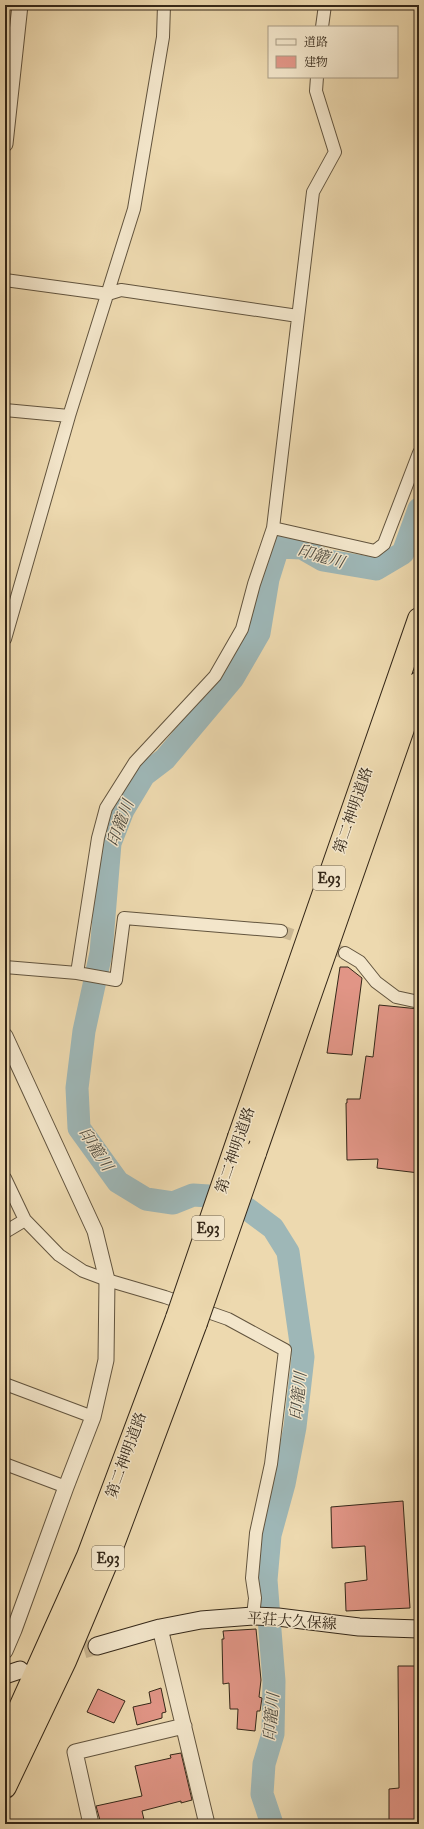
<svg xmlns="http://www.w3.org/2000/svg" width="424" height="1829" viewBox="0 0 424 1829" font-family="'IM FELL Great Primer','Noto Serif JP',serif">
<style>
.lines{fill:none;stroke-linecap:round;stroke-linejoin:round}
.river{stroke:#9eb7b7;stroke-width:23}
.building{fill:#e19586;stroke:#342718}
.minor-tunnel{stroke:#c8b591;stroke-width:12;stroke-dasharray:12 6;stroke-linecap:butt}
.secondary-tunnel{stroke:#c8b591;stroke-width:17;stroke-dasharray:17 8;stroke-linecap:butt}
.minor-casing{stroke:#62543e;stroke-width:14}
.tertiary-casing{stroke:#62543e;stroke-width:17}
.secondary-casing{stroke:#342718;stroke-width:19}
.motorway-casing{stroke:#342718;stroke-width:24}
.minor{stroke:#f3e6cb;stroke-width:12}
.tertiary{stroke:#f3e6cb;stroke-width:15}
.secondary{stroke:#f3e6cb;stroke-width:17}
.motorway{stroke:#edd9af;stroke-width:22}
.motorway-bridge-casing{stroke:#342718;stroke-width:24;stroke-linecap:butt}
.motorway-bridge{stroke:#edd9af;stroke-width:22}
.labels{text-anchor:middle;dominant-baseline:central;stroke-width:3;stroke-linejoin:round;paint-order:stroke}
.shield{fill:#f3e6cb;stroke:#6d604e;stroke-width:1}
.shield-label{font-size:14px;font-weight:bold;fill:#342718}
.street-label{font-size:15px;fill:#342718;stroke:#f3e6cb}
.water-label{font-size:16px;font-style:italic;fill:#4e4b40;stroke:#f3e6cb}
</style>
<rect width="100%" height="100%" fill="#edd9af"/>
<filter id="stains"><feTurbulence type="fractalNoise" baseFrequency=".005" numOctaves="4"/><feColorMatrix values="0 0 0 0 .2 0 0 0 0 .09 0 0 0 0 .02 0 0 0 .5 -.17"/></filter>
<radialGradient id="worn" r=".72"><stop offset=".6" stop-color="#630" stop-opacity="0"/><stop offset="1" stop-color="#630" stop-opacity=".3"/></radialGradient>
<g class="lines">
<!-- river -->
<path class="river" d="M272,1824L262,1794L264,1764L273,1734L274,1681L266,1580L270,1535L284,1484L295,1427L303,1357L288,1252L273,1228L246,1208L209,1196L193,1195L173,1203L146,1199L118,1182L79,1128L77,1088L84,1031L101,953L110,843L123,810L144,775L165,759L233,678L259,633L268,579L278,547L302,548L323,560L376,569L403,553L419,509"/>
</g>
<!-- building -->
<path class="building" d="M340,967H348L362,978L352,1055L327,1053Z
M379,1005L419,1009V1173L377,1168L378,1159L347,1160L346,1103H347V1099H360L366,1056L373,1057Z
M403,1501L410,1608L346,1611L345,1583L367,1580L365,1546L332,1548L331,1507Z
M256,1629L261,1680L259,1697L262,1698L260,1711H257L255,1731L237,1729L238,1709H230L229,1683L223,1684L222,1639H224L223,1631Z
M398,1666H419V1824H389V1789L399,1788Z
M161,1688L166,1712L162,1713V1718L137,1725L133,1707L151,1703L149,1692Z
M98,1689L125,1701L114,1723L87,1712Z
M181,1753L192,1800L181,1803V1801L142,1811L145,1824H101L96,1806L142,1796L135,1766L171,1758L170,1755Z"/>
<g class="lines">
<!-- minor-tunnel -->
<path class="minor-tunnel" d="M281,931L345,953"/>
<!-- secondary-tunnel -->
<path class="secondary-tunnel" d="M60,1657L97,1646"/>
<defs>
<path id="minor" d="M322,27L325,5
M5,280L108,294L121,290L298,316
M5,410L69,416
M273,528L375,551L384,544L419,453
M5,639L69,416L134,209L163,37L164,5
M345,953L360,962L376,982L396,997L419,1002
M5,967L77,973L116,980L124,918L281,931
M77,973L98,838L106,808L135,762L215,676L242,629L254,584L273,528L313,192L335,152L316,91L317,77
M5,1178L25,1220L59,1255L83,1271L107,1280L165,1297L228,1319L285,1350L271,1464L256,1533L252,1578L255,1598L253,1616
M5,1232L25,1220
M5,1384L93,1417
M5,1464L66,1487"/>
<path id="tertiary" d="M5,144L20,5
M5,1036L95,1231L107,1280L106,1360L93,1417L66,1487L14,1630L5,1651
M160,1628L207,1824
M91,1824L75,1752L184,1726"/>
<path id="secondary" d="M97,1646L160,1628L201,1620L253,1616L278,1617L359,1627L419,1629
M5,1675L20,1670"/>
<path id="motorway" d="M239,1137L419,619
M255,1153L419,683
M5,1741L88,1556L177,1318
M5,1787L65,1661L105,1566L196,1323"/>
</defs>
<!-- minor casing -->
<use href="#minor" class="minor-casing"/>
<!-- tertiary casing -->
<use href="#tertiary" class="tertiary-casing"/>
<!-- secondary casing -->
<use href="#secondary" class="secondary-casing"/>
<!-- motorway casing -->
<use href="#motorway" class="motorway-casing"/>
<!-- minor -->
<use href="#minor" class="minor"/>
<!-- tertiary -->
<use href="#tertiary" class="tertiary"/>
<!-- secondary -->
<use href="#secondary" class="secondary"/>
<!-- motorway -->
<use href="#motorway" class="motorway"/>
<defs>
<path id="motorway-bridge" d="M177,1318L239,1137
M196,1323L255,1153"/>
</defs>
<!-- motorway-bridge casing -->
<use href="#motorway-bridge" class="motorway-bridge-casing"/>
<!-- motorway-bridge -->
<use href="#motorway-bridge" class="motorway-bridge"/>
</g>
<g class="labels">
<!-- shield labels -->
<g class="shield">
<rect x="313" y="866" width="32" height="24" rx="3"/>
<rect x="192" y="1216" width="32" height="24" rx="3"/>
<rect x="92" y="1546" width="32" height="24" rx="3"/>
</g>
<g class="shield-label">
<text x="329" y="878">E93</text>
<text x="208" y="1228">E93</text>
<text x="108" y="1558">E93</text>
</g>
<!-- street labels -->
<g class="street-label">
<text transform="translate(353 810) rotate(-71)">第二神明道路</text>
<text transform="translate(235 1150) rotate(-71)">第二神明道路</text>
<text transform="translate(126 1455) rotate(-70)">第二神明道路</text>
<text transform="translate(292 1621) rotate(4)">平荘大久保線</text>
</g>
<!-- water labels -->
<g class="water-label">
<text transform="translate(321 556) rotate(16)">印籠川</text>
<text transform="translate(120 823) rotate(-69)">印籠川</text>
<text transform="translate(96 1149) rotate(57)">印籠川</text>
<text transform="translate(298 1396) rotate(-84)">印籠川</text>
<text transform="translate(271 1717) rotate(-85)">印籠川</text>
</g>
</g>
<!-- margin -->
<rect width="424" height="1829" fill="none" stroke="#edd9af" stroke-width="20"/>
<rect x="6" y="6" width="412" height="1817" fill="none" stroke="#342718" stroke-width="2"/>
<rect x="10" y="10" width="404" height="1809" fill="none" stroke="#342718"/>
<!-- legend -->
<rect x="268" y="26" width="130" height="52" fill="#f3e6cb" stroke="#a79a83"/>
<rect x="276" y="39" width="20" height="6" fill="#f3e6cb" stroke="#a79a83"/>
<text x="304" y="46" font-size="12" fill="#342718">道路</text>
<rect x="276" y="56" width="20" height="12" fill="#e19586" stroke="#a79a83"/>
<text x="304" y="66" font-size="12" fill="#342718">建物</text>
<rect width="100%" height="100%" filter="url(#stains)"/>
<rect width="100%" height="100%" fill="url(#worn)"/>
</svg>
